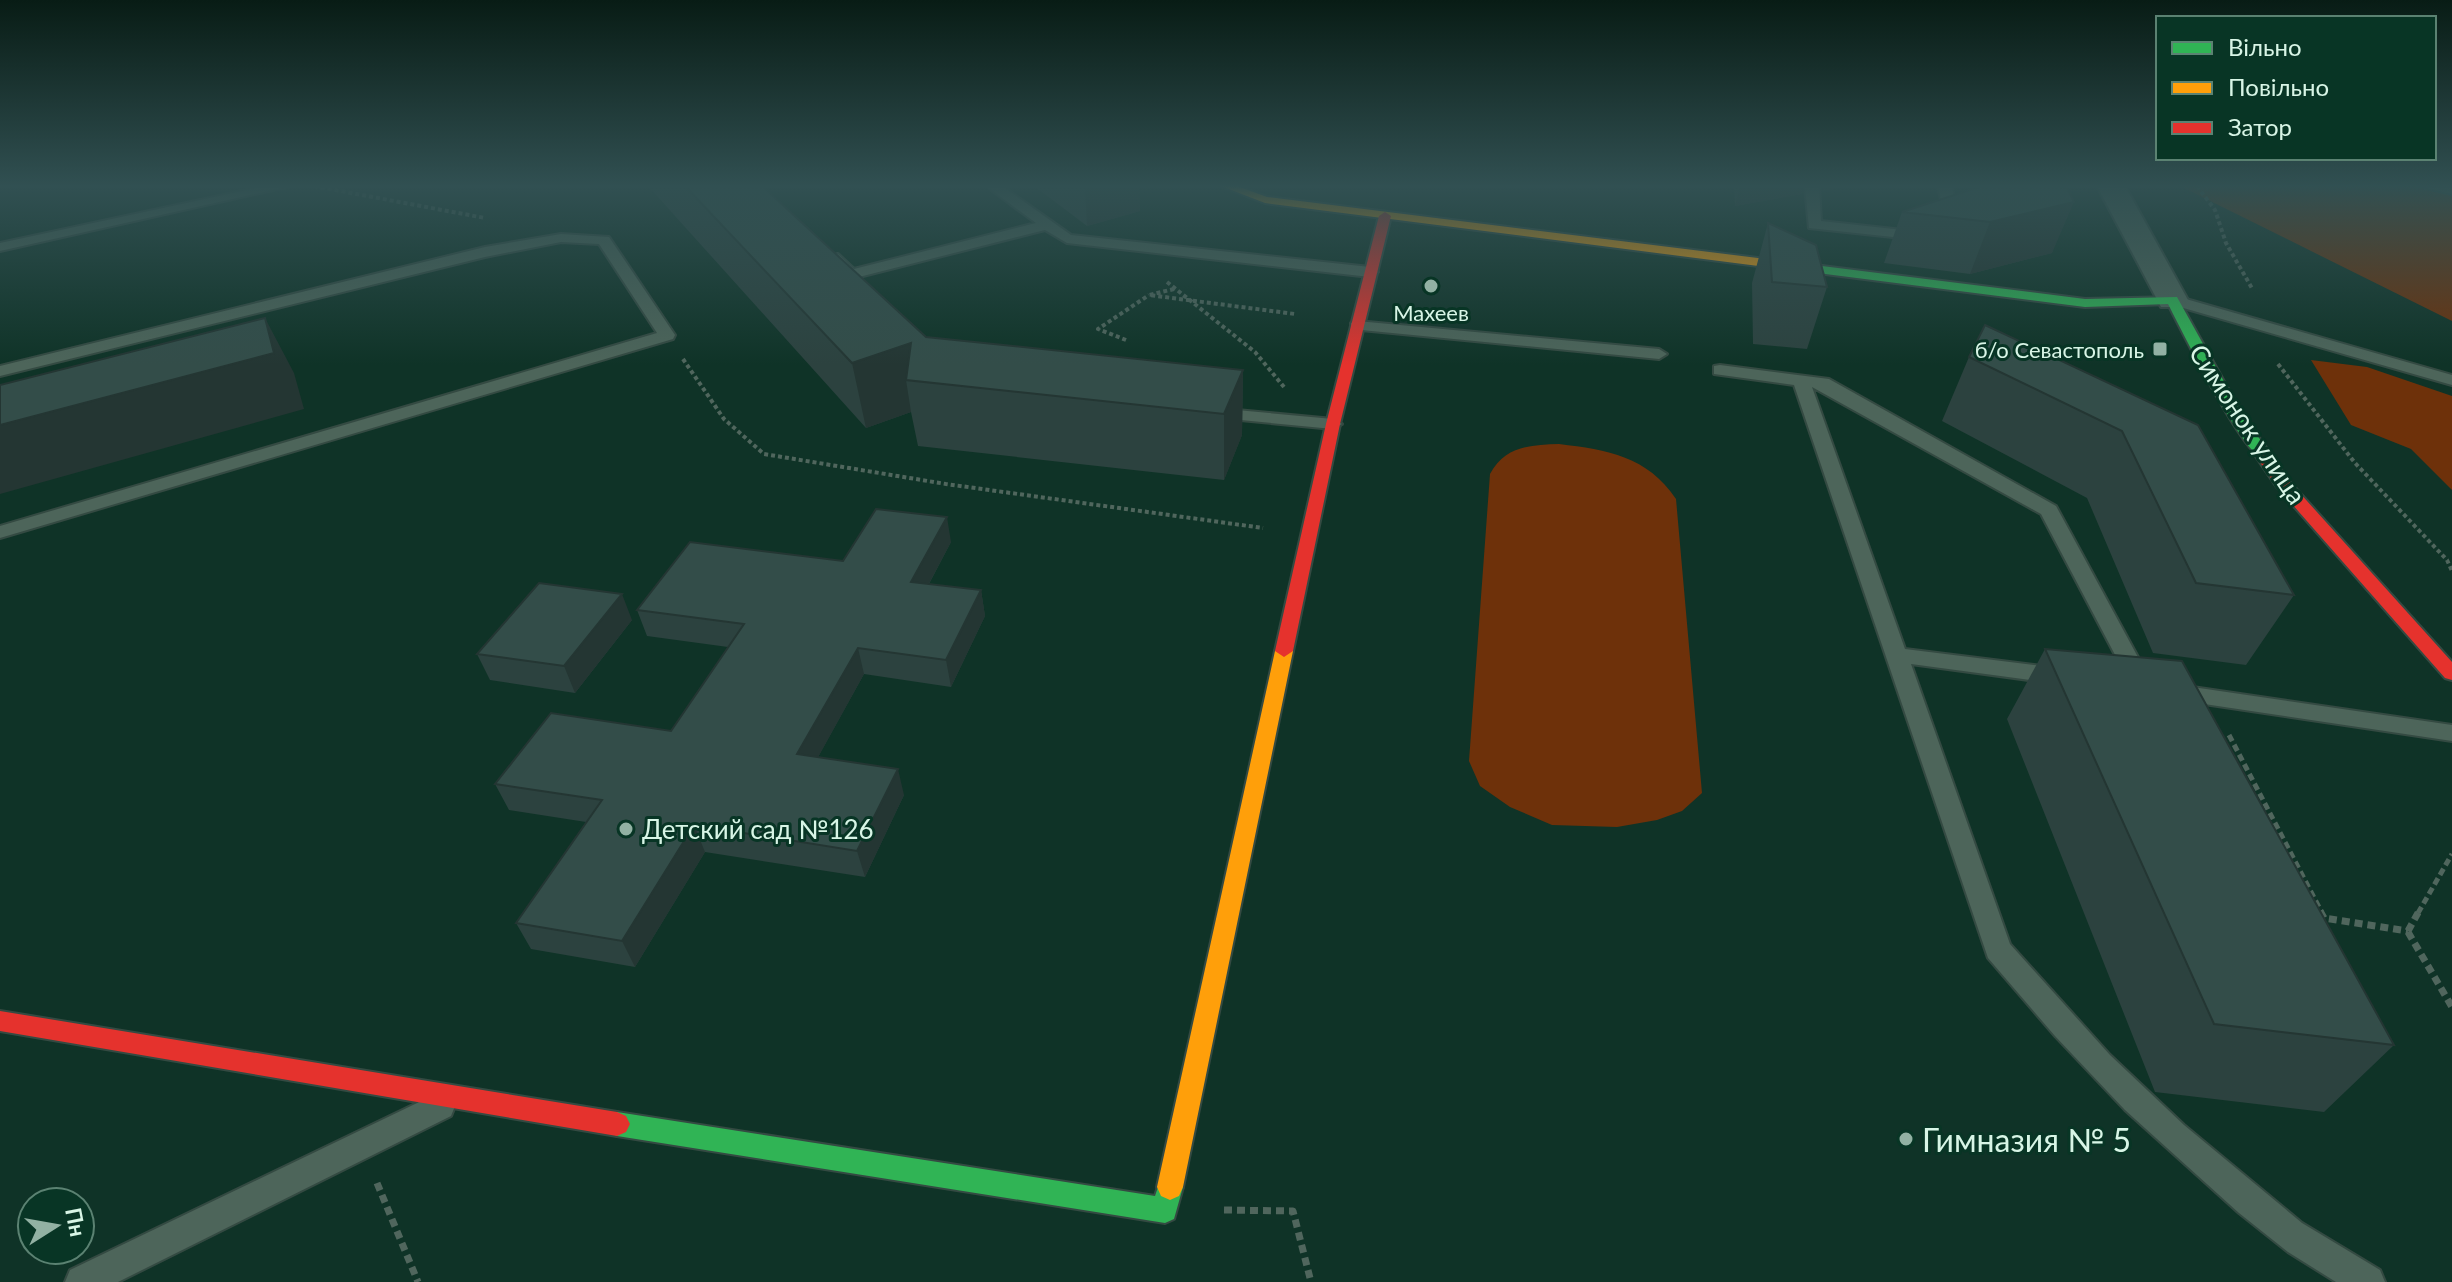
<svg xmlns="http://www.w3.org/2000/svg" width="2452" height="1282" viewBox="0 0 2452 1282" font-family="Lato,sans-serif">
<style>
.green{fill:#6e310a}
.lines{fill:none;stroke-linecap:round;stroke-linejoin:round}
.lane-casing{stroke:#344a42;stroke-width:4}
.street-casing{stroke:#344a42;stroke-width:4}
.fast-casing{stroke:#344a42;stroke-width:4}
.slow-casing{stroke:#344a42;stroke-width:4}
.jam-casing{stroke:#344a42;stroke-width:4}
.path-far2{stroke:#50665d;stroke-width:4;stroke-dasharray:4 3;stroke-linecap:butt}
.path-far1{stroke:#50665d;stroke-width:5;stroke-dasharray:7 4;stroke-linecap:butt}
.path{stroke:#50665d;stroke-width:7;stroke-dasharray:8 5;stroke-linecap:butt}
.lane{fill:#4d655a;fill-rule:evenodd}
.street{fill:#4d655a;fill-rule:evenodd}
.fast{fill:#30b455;fill-rule:evenodd}
.slow{fill:#ff9f0a;fill-rule:evenodd}
.jam{fill:#e5322d;fill-rule:evenodd}
.wall{fill:#2c423f}
.shaded-wall{fill:#243633}
.building{fill:#334d49;stroke:#243633;stroke-width:2}
.poi-dot{fill:#92b1a3;stroke:#083525;stroke-width:3}
.labels{text-anchor:middle;dominant-baseline:central;stroke-width:6;stroke-linejoin:round;paint-order:stroke}
.far-poi-label{font-size:22px;fill:#d8f5e6;stroke:#083525}
.street-label{font-size:26px;fill:#d8f5e6;stroke:#083525}
.poi-label{font-size:26px;fill:#d8f5e6;stroke:#083525;text-anchor:start}
.near-poi-label{font-size:32px;fill:#d8f5e6;stroke:#083525;text-anchor:start}
</style>
<rect width="100%" height="100%" fill="#0f3327"/>
<!-- green -->
<path class="green" d="M2181,186H2452V321L2182,187Z
M2311,360L2367,367L2452,396V490L2411,449L2351,425Z
M1559,444C1608,450 1647,456 1676,499L1702,793L1682,811L1657,820L1617,827L1552,825L1510,807L1480,786L1469,761L1490,474C1505,446 1530,445 1559,444Z"/>
<g class="lines">
<defs>
<path id="lane" d="M265,186H291L0,251V243Z
M986,186H1002L1071,235L1370,267L1378,272L1370,277L1067,243L1045,230L851,279L825,257L838,254L854,269L1036,223Z
M1805,186H1819L1821,221L1921,232L1928,236L1921,240L1809,228Z
M1938,186H1952L1958,226L1946,223Z
M2418,186H2452V194Z
M561,234L609,237L675,335L673,339L0,538V526L657,333L599,244L561,242L485,257L0,376V366L485,247Z
M2172,295L2452,375V385L2166,303L2164,300Z
M1357,321L1659,349L1667,354L1659,359L1351,329V323Z
M1720,365L1829,379L2056,506L2152,683L2149,689H2133L2041,514L1812,387L1905,649L2059,668L2070,676L2059,684L1911,664L2010,944L2110,1055L2184,1125L2302,1223L2380,1270L2385,1282H2336L2288,1252L2239,1213L2125,1110L2055,1036L1988,958L1794,385L1714,374V366Z
M1215,408L1333,419L1342,424L1333,429L1209,417L1206,413Z
M2172,684L2452,725V741L2164,698L2161,692Z
M440,1092L451,1096L455,1106L451,1116L118,1282H65L70,1270Z"/>
<path id="street" d="M2097,186H2125L2188,300L2183,307H2161Z"/>
<path id="fast" d="M1790,262L2085,299L2177,297L2242,414L2269,452L2261,457C2241,450 2181,329 2168,304L2085,307L1786,269V263Z
M617,1112L1155,1196L1161,1178L1170,1174L1179,1178L1183,1187L1174,1219L1165,1223L617,1136L608,1132L604,1124L608,1116Z"/>
<path id="slow" d="M1221,186H1237L1267,197L1790,262L1796,266L1790,270L1265,203Z
M1284,645L1293,651L1183,1187L1179,1196L1170,1200L1161,1196L1157,1187L1275,651Z"/>
<path id="jam" d="M1385,212L1391,216L1340,424L1293,651L1284,657L1275,651L1326,424L1379,216Z
M2261,447L2266,449L2289,481L2452,662V680L2445,678L2277,487L2253,452Z
M0,1011L617,1112L626,1116L630,1124L626,1132L617,1136L0,1031Z"/>
</defs>
<!-- lane casing -->
<use href="#lane" class="lane-casing"/>
<!-- street casing -->
<use href="#street" class="street-casing"/>
<!-- fast casing -->
<use href="#fast" class="fast-casing"/>
<!-- slow casing -->
<use href="#slow" class="slow-casing"/>
<!-- jam casing -->
<use href="#jam" class="jam-casing"/>
<!-- path-far2 -->
<path class="path-far2" d="M314,186L485,218
M2197,186L2215,210L2226,243L2253,290
M1167,282L1255,352L1284,387
M1174,289L1149,295L1295,314
M1126,340L1098,329L1149,295
M683,359L724,419L764,454L946,484L1263,528
M2278,364L2355,463L2447,560L2452,571"/>
<!-- path-far1 -->
<path class="path-far1" d="M2229,735L2322,913
M2418,913L2452,854"/>
<!-- path -->
<path class="path" d="M2320,911L2324,918L2408,931
M2408,931L2419,911
M2408,932L2452,1007
M377,1183L418,1282
M1224,1210L1293,1211L1311,1282"/>
<!-- lane -->
<use href="#lane" class="lane"/>
<!-- street -->
<use href="#street" class="street"/>
<!-- fast -->
<use href="#fast" class="fast"/>
<!-- slow -->
<use href="#slow" class="slow"/>
<!-- jam -->
<use href="#jam" class="jam"/>
</g>
<!-- wall -->
<path class="wall" d="M648,186H762L926,337L1243,370L1242,435L1224,480L918,446L911,412L866,428Z
M1034,186H1139L1140,211L1087,226Z
M1734,186H1805L1802,194L1735,206Z
M1973,186H2066L2052,253L1970,274L1884,263L1902,212L1974,188Z
M1768,223L1827,287L1807,349L1753,344L1752,283Z
M1969,357L2198,425L2294,595L2246,665L2153,653L2087,498L1942,421Z
M951,542L929,584L981,590L985,616L951,687L864,674L818,757L904,795L865,877L705,852L635,967L531,949L516,923L586,822L509,810L495,784L671,731L728,647L647,636L637,610L843,561Z
M632,620L575,693L490,680L477,654Z
M2045,649L2394,1045L2324,1112L2155,1092L2007,719Z"/>
<!-- shaded-wall -->
<path class="shaded-wall" d="M1085,186H1139L1140,211L1087,226Z
M1740,186H1805L1802,194L1735,206Z
M1824,186H1851L1822,191Z
M2074,202L2052,253L1970,274L1990,222Z
M265,318L294,373L304,409L0,494V425Z
M911,343L906,380L911,412L866,428L852,363Z
M1243,370L1242,435L1224,480V414Z
M947,517L951,542L916,608L911,582Z
M981,590L985,616L951,687L946,660Z
M622,594L632,620L575,693L564,666Z
M858,648L864,674L805,781L797,754Z
M898,769L904,795L865,877L857,851Z
M694,825L705,852L635,967L622,941Z"/>
<!-- building -->
<path class="building" d="M685,186H762L926,337L1243,370L1224,414L906,380L911,343L852,363Z
M1982,186H2066L2074,202L1990,222L1902,212Z
M1768,223L1816,245L1827,287L1772,282Z
M265,318L274,353L0,425V385Z
M1985,325L2198,425L2294,595L2196,583L2122,431L1969,357Z
M876,509L947,517L911,582L981,590L946,660L858,648L797,754L898,769L857,851L694,825L622,941L516,923L602,800L495,784L551,713L671,731L744,624L637,610L690,542L843,561Z
M539,583L622,594L564,666L477,654Z
M2045,649L2182,661L2394,1045L2214,1024Z"/>
<!-- sky -->
<linearGradient id="sky" x2="0" y2="1"><stop stop-color="#081c15"/><stop offset="0.51" stop-color="#315052"/><stop offset="1" stop-color="#315052" stop-opacity="0"/></linearGradient>
<rect width="2452" height="365" fill="url(#sky)"/>
<!-- markers -->
<g class="poi-dot">
<circle cx="1431" cy="286" r="8"/>
<rect x="2152" y="341" width="16" height="16" rx="4"/>
<circle cx="626" cy="829" r="8"/>
<circle cx="1906" cy="1139" r="8"/>
</g>
<g class="labels">
<!-- far-poi labels -->
<g class="far-poi-label">
<text x="1431" y="312">Махеев</text>
<text x="2144" y="349" text-anchor="end">б/о Севастополь</text>
</g>
<!-- street labels -->
<g class="street-label">
<text transform="translate(2248 424) rotate(56)">Симонок улица</text>
</g>
<!-- poi labels -->
<g class="poi-label">
<text x="642" y="829">Детский сад №126</text>
</g>
<!-- near-poi labels -->
<g class="near-poi-label">
<text x="1922" y="1139">Гимназия № 5</text>
</g>
</g>
<!-- legend -->
<rect x="2156" y="16" width="280" height="144" fill="#083525" stroke="#5b8272" stroke-width="2"/>
<rect x="2172" y="42" width="40" height="12" fill="#30b455" stroke="#5b8272" stroke-width="2"/>
<text x="2228" y="56" font-size="24" fill="#d8f5e6">Вільно</text>
<rect x="2172" y="82" width="40" height="12" fill="#ff9f0a" stroke="#5b8272" stroke-width="2"/>
<text x="2228" y="96" font-size="24" fill="#d8f5e6">Повільно</text>
<rect x="2172" y="122" width="40" height="12" fill="#e5322d" stroke="#5b8272" stroke-width="2"/>
<text x="2228" y="136" font-size="24" fill="#d8f5e6">Затор</text>
<!-- north arrow -->
<g transform="translate(56 1226) rotate(79)"><circle r="38" fill="#083525" stroke="#5b8272" stroke-width="2"/>
<path d="M0-6L14 30L0 20L-14 30Z" fill="#92b1a3"/>
<text y="-12" font-size="22" font-weight="bold" text-anchor="middle" fill="#d8f5e6">Пн</text>
</g>
</svg>
